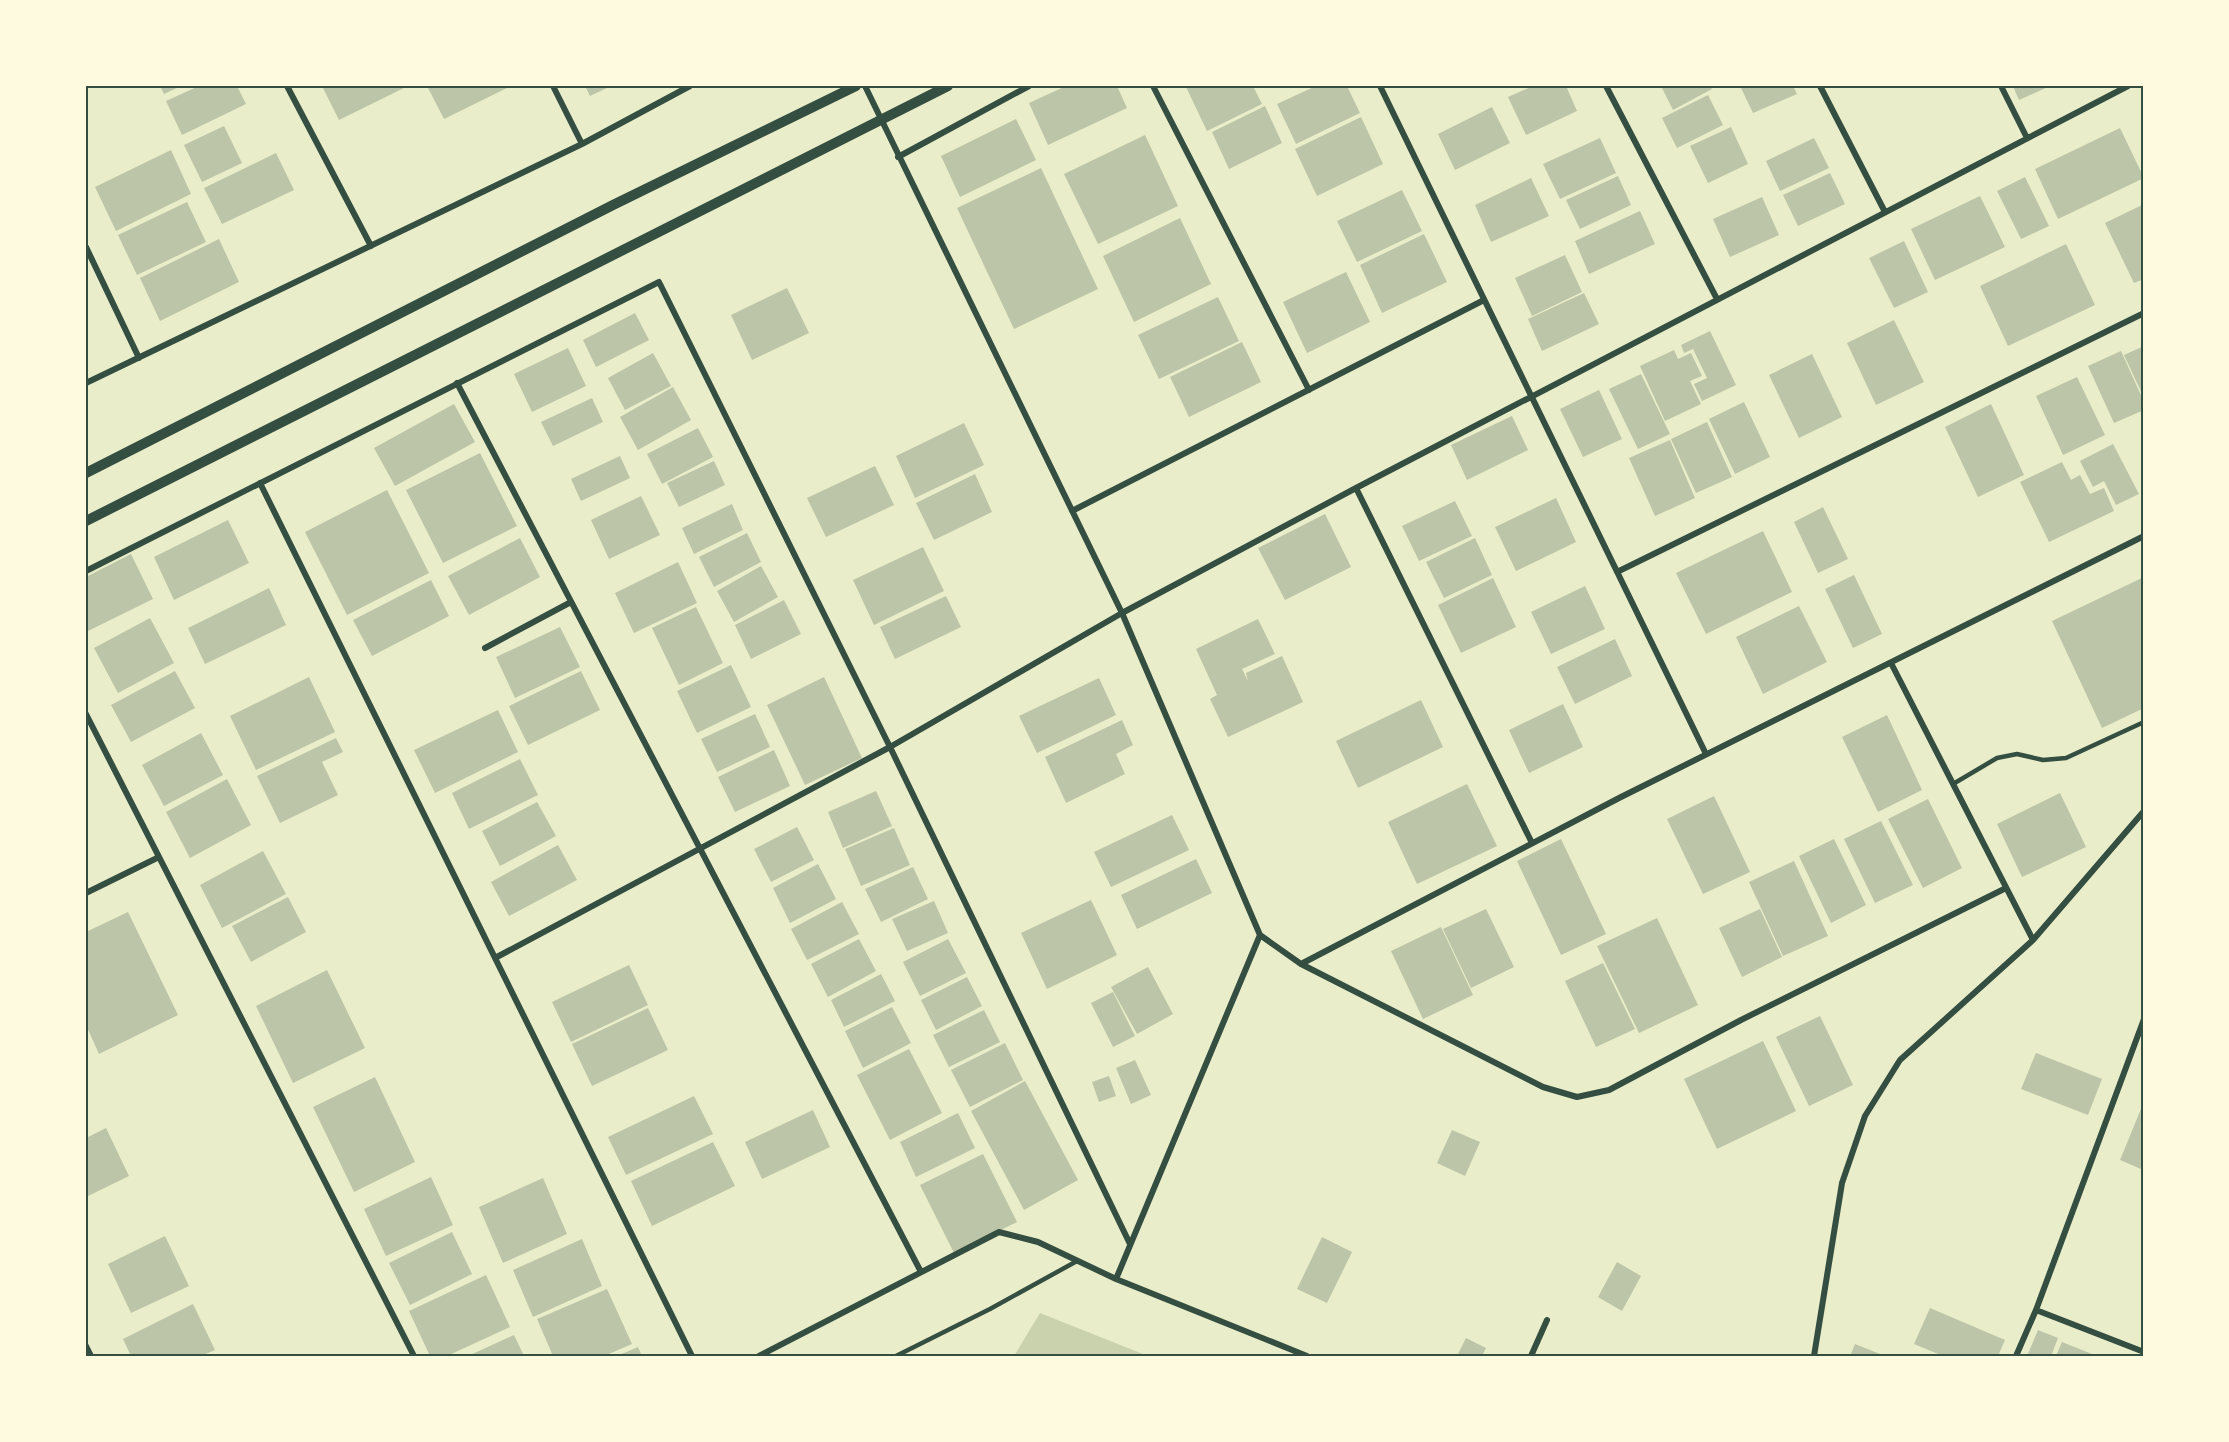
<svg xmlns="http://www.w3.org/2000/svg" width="2229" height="1442" viewBox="0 0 2229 1442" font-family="'Exo 2',sans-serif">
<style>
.green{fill:#cad2ad}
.building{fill:#bcc5a7}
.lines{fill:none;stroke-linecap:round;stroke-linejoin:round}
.service{stroke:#344e41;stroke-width:4.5}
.minor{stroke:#344e41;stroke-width:6}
.tertiary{stroke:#344e41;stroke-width:10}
.neatline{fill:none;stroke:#344e41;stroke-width:2}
</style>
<rect width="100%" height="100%" fill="#e9edc9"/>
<!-- green -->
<path class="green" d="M1040,1313L1148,1356H1014Z"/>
<!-- building -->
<path class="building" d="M160,86H181L164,94Z
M199,86H237L246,104L182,135L166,101Z
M322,86H408L339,120Z
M427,86H505L507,88L444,119Z
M585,86H611L590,96Z
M1066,86H1117L1127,108L1048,145L1029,103Z
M1188,86H1253L1262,104L1207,131L1186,87Z
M1316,86H1347L1360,113L1296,144L1277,104Z
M1533,86H1566L1577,111L1526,135L1508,97Z
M1661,86H1710L1712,89L1673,110Z
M1740,86H1793L1797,94L1753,113Z
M2013,86H2050L2019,100Z
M1708,95L1723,125L1677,148L1662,118Z
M1265,106L1282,143L1229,169L1212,132Z
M1492,107L1510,143L1455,170L1438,134Z
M1361,117L1383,164L1317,196L1295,149Z
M1016,119L1036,160L960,197L941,156Z
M224,126L242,163L202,182L184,145Z
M1731,127L1748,164L1708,183L1690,146Z
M2120,128L2144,178L2058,219L2035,169Z
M1145,135L1178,206L1098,244L1064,174Z
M1600,138L1616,173L1560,199L1543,164Z
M1814,138L1829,168L1780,191L1766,161Z
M171,150L191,194L116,231L95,187Z
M276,153L294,190L222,224L204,188Z
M1041,168L1098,289L1014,329L957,208Z
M1830,173L1845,204L1798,226L1783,195Z
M1618,176L1631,205L1580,229L1566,200Z
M2025,177L2049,226L2021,239L1997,191Z
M1531,178L1549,216L1491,242L1475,205Z
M1402,190L1422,231L1357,262L1337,221Z
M1980,196L2005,247L1935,280L1911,229Z
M1762,197L1779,235L1730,257L1713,219Z
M187,202L206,242L137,275L118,235Z
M2144,204V279L2134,283L2105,223Z
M1640,211L1655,244L1589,274L1575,241Z
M1180,218L1211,284L1134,322L1103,256Z
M1424,234L1447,282L1382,313L1360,265Z
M219,239L239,282L160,321L140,278Z
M1904,241L1928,292L1894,308L1869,258Z
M2066,244L2095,305L2008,346L1980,286Z
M1565,255L1582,292L1532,316L1515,278Z
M1346,272L1370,322L1307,353L1283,302Z
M787,288L809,333L752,360L731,315Z
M1584,293L1599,324L1542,351L1528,319Z
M1218,297L1239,341L1159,379L1138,335Z
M635,313L649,340L596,367L583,340Z
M1894,320L1924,382L1876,405L1847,343Z
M1710,331L1736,385L1702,401L1694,384L1707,378L1693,349L1684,353L1681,345Z
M1242,342L1261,382L1189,417L1170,377Z
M2144,346V398L2124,355Z
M568,348L586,386L532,412L514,374Z
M1674,350L1678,359L1691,353L1702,376L1690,381L1701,404L1665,421L1640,366Z
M2121,351L2144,402V410L2114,423L2088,366Z
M653,353L671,386L625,410L608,378Z
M1812,354L1842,417L1799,438L1769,375Z
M1641,374L1670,434L1638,449L1609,389Z
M2077,377L2105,435L2063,455L2036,396Z
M673,387L691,420L638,450L620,417Z
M1599,390L1622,439L1583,457L1560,409Z
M592,398L603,422L553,446L541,422Z
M1744,402L1770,457L1735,474L1709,419Z
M454,404L475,442L395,486L374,448Z
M1991,404L2024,475L1978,497L1945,427Z
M1512,416L1528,450L1467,480L1451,445Z
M1707,422L1732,477L1696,493L1671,439Z
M964,423L984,465L915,498L896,456Z
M698,428L713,457L662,484L647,454Z
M1670,440L1695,498L1655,516L1629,458Z
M2113,444L2139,494L2116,505L2104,481L2093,487L2080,461Z
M480,453L517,526L443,563L406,490Z
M620,456L630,478L581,501L571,479Z
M714,461L725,485L679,507L667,483Z
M2062,462L2071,480L2080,475L2090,494L2104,488L2114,511L2049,542L2020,482Z
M875,466L894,505L826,537L807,498Z
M975,474L992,512L934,540L916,503Z
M387,490L429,573L347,615L305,532Z
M641,496L660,535L609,559L591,520Z
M1556,498L1576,542L1516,571L1495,527Z
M1455,501L1472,536L1419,561L1402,526Z
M732,504L743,530L694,554L682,528Z
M1823,507L1848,559L1818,573L1794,522Z
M1325,514L1351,567L1285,600L1258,548Z
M228,520L249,563L174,600L154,557Z
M1763,531L1792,592L1706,634L1676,573Z
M747,533L761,562L714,587L699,557Z
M520,538L540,577L469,615L448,576Z
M1475,538L1492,575L1444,598L1426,562Z
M923,547L944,591L874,625L853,580Z
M131,554L153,599L86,632V577Z
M678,562L697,603L634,633L615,593Z
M761,566L778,597L734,622L717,591Z
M1854,575L1882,634L1853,648L1825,589Z
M2144,577V708L2102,728L2052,621Z
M1493,578L1516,627L1461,653L1438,605Z
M431,580L449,616L372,656L353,620Z
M1585,586L1605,629L1551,654L1531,612Z
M269,588L286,625L205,664L188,628Z
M946,596L961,627L895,659L880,627Z
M784,600L801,634L751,659L735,625Z
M1799,606L1827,662L1763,694L1736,637Z
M696,607L723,663L679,685L652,628Z
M150,618L174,663L118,693L94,648Z
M1258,619L1275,654L1242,669L1248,681L1246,673L1282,656L1303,702L1228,737L1210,699L1217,695L1196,649Z
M560,627L580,667L515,698L496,657Z
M1615,639L1632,676L1575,704L1557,667Z
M731,665L751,707L697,733L677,691Z
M175,671L195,708L131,742L111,705Z
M581,671L600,710L528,745L509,706Z
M309,677L335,732L256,770L230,716Z
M824,677L862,758L805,785L767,705Z
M1099,678L1116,715L1037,753L1019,716Z
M1421,700L1443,747L1358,788L1336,741Z
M1563,704L1583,747L1529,773L1509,730Z
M498,710L518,752L435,793L414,750Z
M755,714L770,747L717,772L701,739Z
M1887,715L1922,790L1878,812L1842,737Z
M1122,720L1133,745L1116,754L1125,774L1066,803L1045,757Z
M201,733L223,775L164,806L142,765Z
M336,738L343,752L322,762L338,795L280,823L257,776Z
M774,750L790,786L735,812L718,777Z
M520,759L538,795L469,829L452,793Z
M227,779L251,825L190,858L166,812Z
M1467,784L1497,846L1417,884L1388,822Z
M876,791L892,826L843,848L828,812Z
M2060,793L2086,847L2022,877L1997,824Z
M1714,796L1750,872L1703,894L1667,819Z
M1928,799L1962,868L1923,888L1888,819Z
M537,802L556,836L500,866L482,831Z
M1172,815L1189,850L1111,887L1094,852Z
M1881,821L1913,885L1875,903L1844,839Z
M797,827L814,860L771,882L754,849Z
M894,828L910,865L861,886L845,849Z
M1561,839L1606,934L1561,955L1517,861Z
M1834,839L1866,905L1831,923L1799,856Z
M558,845L577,880L509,916L491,882Z
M263,851L286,894L222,928L200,885Z
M1196,859L1212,893L1137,929L1121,895Z
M1794,861L1828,936L1783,956L1749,882Z
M818,864L836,899L790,923L773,888Z
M913,867L928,899L881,922L865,889Z
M288,897L306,932L251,962L232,926Z
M1091,900L1117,955L1047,989L1021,933Z
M934,901L948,933L907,951L892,919Z
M842,902L859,934L807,960L791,929Z
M1486,909L1514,967L1471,988L1443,929Z
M1760,909L1782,957L1742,977L1719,928Z
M128,912L178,1015L99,1054L86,1025V932Z
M1657,918L1698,1005L1639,1033L1597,946Z
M1441,927L1473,995L1423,1019L1391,951Z
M859,939L876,971L828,997L811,964Z
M948,939L966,973L920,996L903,962Z
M1603,963L1635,1029L1596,1047L1565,981Z
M629,965L648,1005L571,1042L552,1002Z
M1148,967L1173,1014L1137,1034L1111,987Z
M327,970L365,1048L293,1083L256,1006Z
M881,974L895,1001L844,1027L831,1000Z
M967,977L982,1006L936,1030L921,1000Z
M1113,992L1135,1036L1113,1047L1091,1003Z
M892,1007L911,1043L863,1068L845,1031Z
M648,1008L668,1050L592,1086L572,1044Z
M984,1010L1000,1042L949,1067L933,1035Z
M1820,1016L1853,1085L1809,1106L1776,1037Z
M1763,1041L1796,1111L1717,1149L1684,1079Z
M1005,1043L1023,1080L970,1107L951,1070Z
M909,1049L942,1113L890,1140L857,1075Z
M2036,1053L2102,1079L2088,1115L2021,1089Z
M1135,1060L1151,1095L1131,1104L1116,1068Z
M1109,1076L1116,1096L1099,1102L1092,1082Z
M375,1077L415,1162L354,1192L313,1107Z
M1025,1081L1078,1180L1024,1210L971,1111Z
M694,1096L713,1134L626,1175L608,1137Z
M2143,1104L2144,1163L2141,1169L2120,1160Z
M813,1110L830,1147L762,1179L745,1142Z
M958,1113L975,1148L916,1177L900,1142Z
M106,1128L129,1176L86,1197V1138Z
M1452,1130L1480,1142L1465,1176L1437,1163Z
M713,1142L735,1186L652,1226L631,1181Z
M983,1154L1017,1222L954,1253L920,1185Z
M431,1177L453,1225L386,1256L364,1209Z
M543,1178L567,1234L503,1263L479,1207Z
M452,1232L472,1274L410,1305L389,1263Z
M165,1236L189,1286L131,1313L108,1264Z
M1322,1237L1352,1252L1327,1303L1297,1289Z
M582,1239L602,1286L533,1317L513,1270Z
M1617,1262L1641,1276L1622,1311L1598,1297Z
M486,1275L510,1327L447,1356H430L409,1311Z
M607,1289L632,1344L604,1356H553L537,1319Z
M193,1304L215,1350L201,1356H131L123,1339Z
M1930,1308L2005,1340L1998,1356H1943L1914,1344Z
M2038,1330L2058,1338L2051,1356H2027Z
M514,1335L524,1356H468Z
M1466,1338L1486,1348L1482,1356H1457Z
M2062,1342L2097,1356H2056Z
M1855,1344L1885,1356H1850Z
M638,1347L642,1356H617Z"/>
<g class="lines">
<!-- service -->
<path class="service" d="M1953,784L1997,758L2017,754L2043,760L2066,758L2144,722
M896,1356L990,1309L1077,1261"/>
<!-- minor -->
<path class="minor" d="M287,86L371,246
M553,86L582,144
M865,86L1122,613L1260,935L1116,1279
M1153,86L1309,390
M1380,86L1706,754
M1606,86L1717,299
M1820,86L1885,212
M2001,86L2027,138
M898,157L1029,86
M86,247L139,358
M86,383L582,144L690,86
M457,383L921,1272
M260,483L692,1356
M1356,488L1532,843
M1072,511L1484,300
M86,571L659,282L890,747L1130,1244
M1617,572L2144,313
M485,648L571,602
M1891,663L2033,940
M86,714L414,1356
M86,893L159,857
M1260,935L1301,964L1543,1087L1577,1097L1609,1090L1741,1020L2006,888
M495,958L890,747L1122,613L1356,488L2128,86
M1301,964L1621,797L2144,536
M2036,1310L2144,1352
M86,1346L91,1356
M759,1356L999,1232L1038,1242L1116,1279L1307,1356
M1531,1356L1547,1320
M1814,1356L1842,1183L1865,1116L1900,1060L2033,940L2144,811
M2016,1356L2036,1310L2144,1019"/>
<!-- tertiary -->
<path class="tertiary" d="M86,473L613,205L856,86
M86,521L948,86"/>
</g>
<!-- border -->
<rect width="2229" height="1442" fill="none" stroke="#fefae0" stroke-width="174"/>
<rect x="87" y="87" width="2055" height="1268" class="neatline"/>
</svg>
